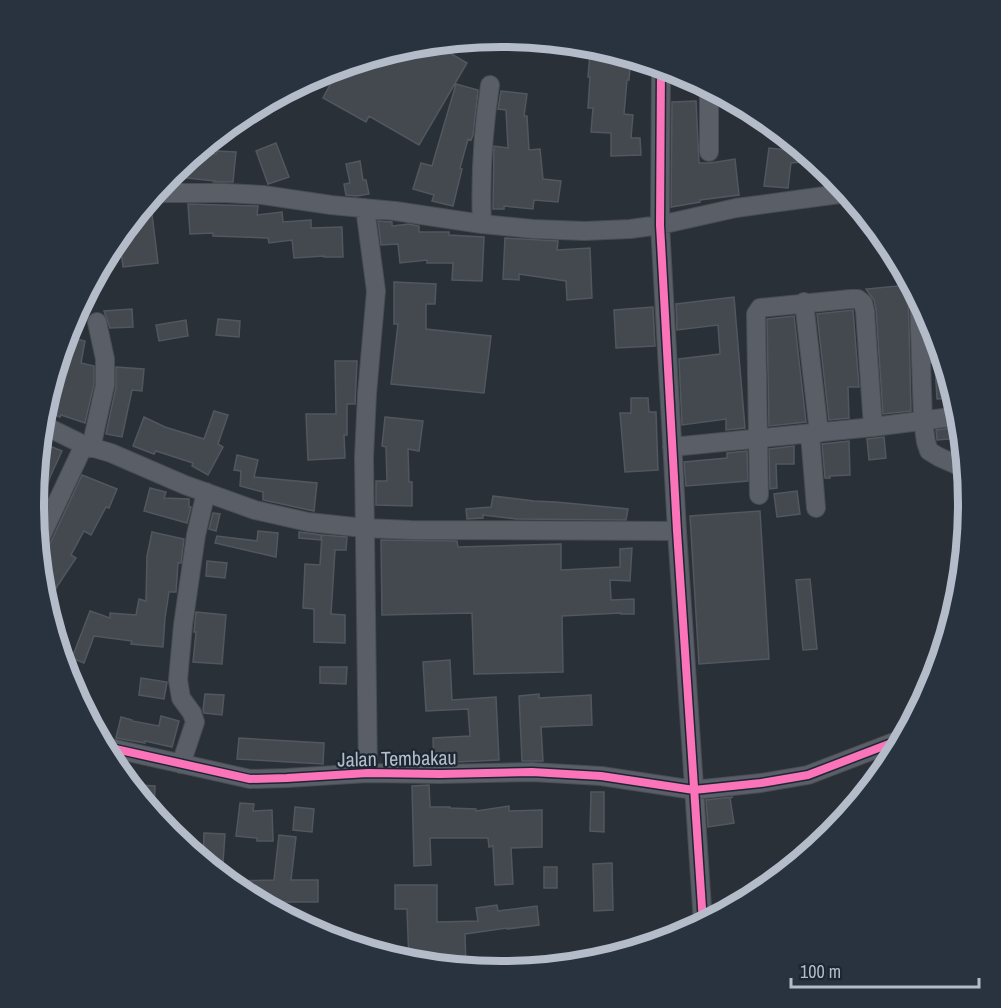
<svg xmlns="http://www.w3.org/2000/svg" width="1001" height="1008" viewBox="0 0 1001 1008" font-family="'Archivo Narrow',sans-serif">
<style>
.building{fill:#444950;stroke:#52575f;stroke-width:1.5}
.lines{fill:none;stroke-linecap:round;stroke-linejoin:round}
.minor-casing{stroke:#484c53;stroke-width:20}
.minor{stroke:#5a5e66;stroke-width:18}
.cycleway-casing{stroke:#1d2633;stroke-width:11}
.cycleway{stroke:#fb73b8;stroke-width:8}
.labels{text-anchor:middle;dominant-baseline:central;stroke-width:4.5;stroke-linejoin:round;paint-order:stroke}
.street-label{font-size:20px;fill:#b4bcc9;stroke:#1d2633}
.rim{fill:none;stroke:#b4bcc9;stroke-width:8}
</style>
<rect width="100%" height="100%" fill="#2a3038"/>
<!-- building -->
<path class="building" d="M433,43L467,63L419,145L369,116L366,122L323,98L340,66L410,45Z
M590,54L631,58L629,80H627L624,114L633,115L631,138H640L641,155L611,156V133L591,132L593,108H588L590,77H588Z
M456,84L478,90L473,135L471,140L468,139L460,168L462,169L453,206L432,201L434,195L413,189L421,163L432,166Z
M501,91L527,94L524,116H527L529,150L540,149L543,179L561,181L558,202L534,200L533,209L504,206V209H493L494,146L508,148L506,110L498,109Z
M696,101L699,163H710L735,159L739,195L700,200V202L671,207L672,102Z
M276,143L289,177L268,184L256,151Z
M797,145L815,161L791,163L788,188L764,186L769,148L797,151Z
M217,151L236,152L233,182H214L215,181L168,176L196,152L216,154Z
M360,161L363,180H366L369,194L357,196L346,195L344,184L350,183L346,164Z
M188,204L258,206L257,215L282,212L283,222L311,220V228L342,227L343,257H324V256L294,258L292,240L269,243L268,238L213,236V233L190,234Z
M151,206L158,263L123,267L119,235L142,207Z
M378,221L392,222V226L409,224L419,226V232H449V235L484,237L482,281L452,280L453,263H427V260L400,263L398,244L381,245Z
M505,238L558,241L557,250L590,248L592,298L567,300L566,281L519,274V280L503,279Z
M394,282L436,284L435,304H426V329L491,336L484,393L391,384L398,324H394Z
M908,285L911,411L883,414L876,310L874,300L866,289Z
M734,297L745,428L726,430V419L682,425L679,359L720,354L718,325L677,330L676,304Z
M653,307L655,346L616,348L614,310Z
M132,309L133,327L110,328L104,311Z
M853,310L859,387H848L849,418L829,420L817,314Z
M794,316L806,422L769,426L767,319Z
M218,319L240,321L239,337L216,335Z
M186,320L188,336L159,341L156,325Z
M65,336L85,341L81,363L94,366V384L85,423L61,415L60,417L43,410L51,383L56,385L57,382L62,384L67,358L59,356Z
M335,361H357L355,404H347V435H344L345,458L308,460L306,414H336Z
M944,364L954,398L937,399L935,365Z
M116,367L144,369L142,391L132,390L122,437L106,434L116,387Z
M631,398H648L649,412H656L658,470L625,472L620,413H631Z
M214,411L228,415L218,444L223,447L208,475L192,466L193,463L156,451L154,454L133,446L144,417L165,427L204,439Z
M385,417L423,421L419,451L408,449L409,482H412V506L376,505V481H387L386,447L382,446Z
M960,427L961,438L937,440L936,430Z
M884,437L886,458L869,460L867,439Z
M849,441L850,475L830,476V478H825L822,444Z
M47,445L62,451L50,477L42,503L33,501L36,470Z
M794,446V464H776L777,488L770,489L769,449Z
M747,451L748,481L686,486L684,462L727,458V453Z
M237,455L258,460L254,477L317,483L314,511L263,500V492L240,486L241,471L234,470Z
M82,475L117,489L109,508L106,507L91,535L84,531L71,555L76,558L58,585L46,608L42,595L38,556L44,554L47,550Z
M150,488L166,492L164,498L189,499V507H191L187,523L144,511Z
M797,491L800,514L777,517L774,494Z
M493,496L534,501L556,502L628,509L626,520L516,519L483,515V518L467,519L466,509L491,507Z
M760,511L769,659L699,664L690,516Z
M213,513L220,514L216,531L209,529Z
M258,531L278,533L276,557L215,543L217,536L257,541Z
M152,532L184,539L181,563H178L176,592H169L165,618L163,647L131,644L132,641L94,636L84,663L72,658L90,611L110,618V613L136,615L139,599L146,601L147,556Z
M299,532L321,535V540L299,538Z
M322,535L347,537L346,550H335L331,614L345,615V643L314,642V609L303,608L305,564L320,565Z
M381,540L457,541L458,547L561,544V570L620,567V549L632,548L630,581L610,580L611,600L634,599V614H621V613L562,616L563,672L474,674L472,613L382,615Z
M207,561L227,563L225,578L206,576Z
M810,579L817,649L803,650L796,580Z
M196,612L226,615L222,664L193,662L196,632H194Z
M450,660L452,700L496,697L499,760L434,763L433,738L470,736L468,709L426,711L423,662Z
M320,667H347L346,684L320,683Z
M141,678L167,682L164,699L139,695Z
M205,694L224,695L222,715L204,713L203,710Z
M539,694V698L591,695L592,725L541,727L543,761H522L519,696Z
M161,716L179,721L172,747L145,741V743L116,738L121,717L132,720V721L159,726Z
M239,738L324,743L323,764L237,759Z
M140,785L155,786L154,815L139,797Z
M429,785L430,807H450V808L476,809V811L509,806V811L542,810V847L511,848L513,884L495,885L493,846L489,847L488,838H430L431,865L414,866L412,786Z
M591,792H604V832L590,831Z
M733,797L730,798L734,823L708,827L706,800Z
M240,803L254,804L253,811L272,810L273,841H257V838L236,836Z
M295,807L314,809L312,832L293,830Z
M204,833L225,834L222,877L203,861Z
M279,835L296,837L291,880H318V902H258L240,893L227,881L274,880Z
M612,863L613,910L594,911L593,864Z
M544,867H557V888H544Z
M395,885H437V922L478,921L476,908L497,905L498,911L537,906L539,925L507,929V928L465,934L466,968L409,962L407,909H395Z"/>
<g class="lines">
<defs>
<path id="minor" d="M661,67L660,225L677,531L703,923
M709,88V152
M154,193H226L263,195L331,205L395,211L482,224L533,229L585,231L630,229L660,225L736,208L847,193
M365,208L376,291L367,394L364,457L368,773
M482,224C480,177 483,131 490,85
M919,300L923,421L926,442L929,451L939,457L964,468
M804,302L819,433
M921,355L941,353
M41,424L84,445L111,453L185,485L255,510L308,522L364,528L411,530L677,531
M810,434L816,508
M672,447L873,427L959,416
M91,448L105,385V359L97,322
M759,495L756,314L760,308L851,299H858L863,303L865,311L873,427
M37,545L84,445
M102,746L250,779L287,778L368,773L440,774L532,772L601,776L694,790L761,783L808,775L902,739
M181,764L195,722L192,713L181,698L178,680L183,625L196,535L206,492"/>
</defs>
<!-- minor casing -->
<use href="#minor" class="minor-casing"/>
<!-- minor -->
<use href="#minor" class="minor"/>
<defs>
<path id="cycleway" d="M661,67L660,225L677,531L703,923
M102,746L250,779L287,778L368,773L440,774L532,772L601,776L694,790L761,783L808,775L902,739"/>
</defs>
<!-- cycleway casing -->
<use href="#cycleway" class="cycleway-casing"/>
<!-- cycleway -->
<use href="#cycleway" class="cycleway"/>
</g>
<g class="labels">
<!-- street labels -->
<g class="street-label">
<text transform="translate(397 758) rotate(-1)">Jalan Tembakau</text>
</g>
</g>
<!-- crop -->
<path d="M0 0H1001V1008H0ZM44 504a457 457 0 1 1 914 0a457 457 0 1 1-914 0Z" fill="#29323f" fill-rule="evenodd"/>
<path class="rim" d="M44 504a457 457 0 1 1 914 0a457 457 0 1 1-914 0Z"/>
<!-- scale -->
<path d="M791 978v9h188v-9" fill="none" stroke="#b4bcc9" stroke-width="3"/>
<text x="800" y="978" font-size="18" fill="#b4bcc9" stroke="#1d2633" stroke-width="4.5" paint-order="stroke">100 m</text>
</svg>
